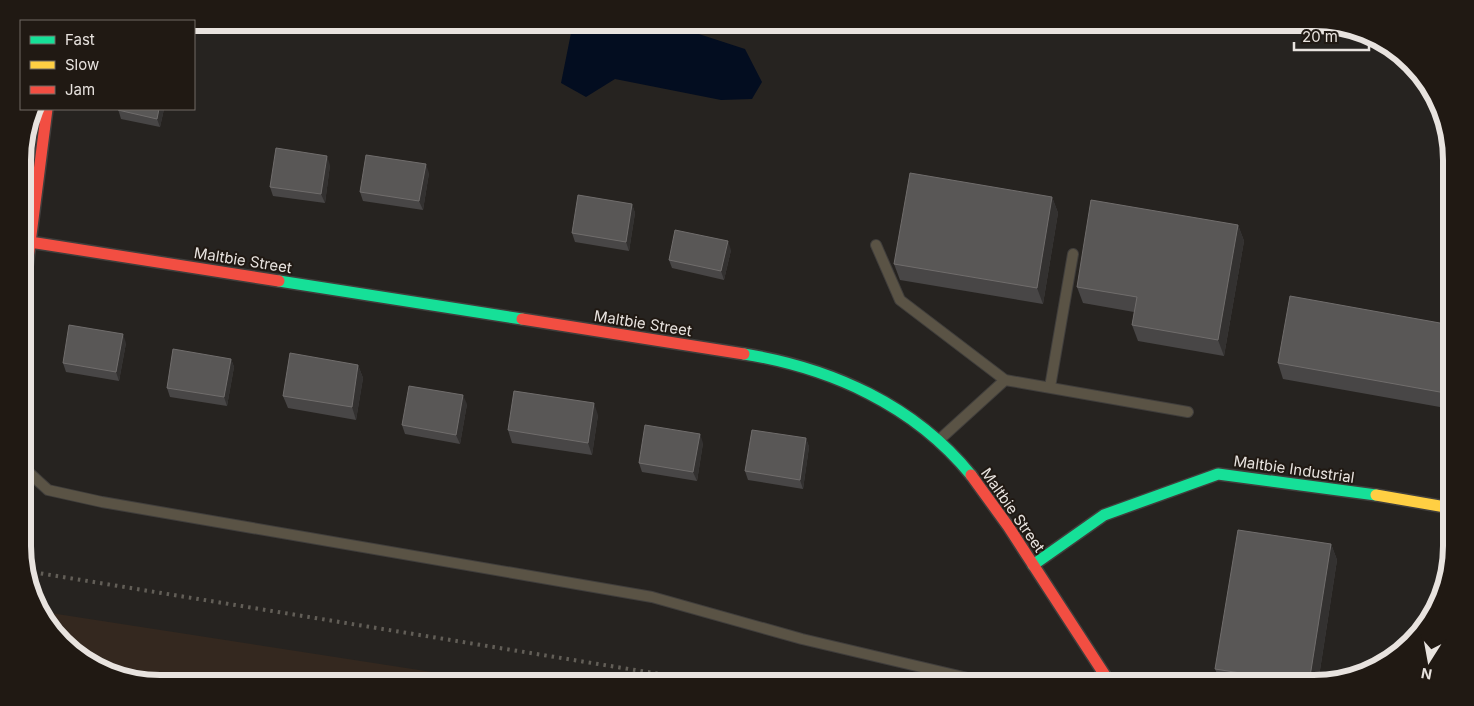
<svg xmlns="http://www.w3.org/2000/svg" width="1474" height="706" viewBox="0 0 1474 706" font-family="Inter,sans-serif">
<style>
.built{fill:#34281f}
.industrial{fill:#302633}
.water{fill:#030d20}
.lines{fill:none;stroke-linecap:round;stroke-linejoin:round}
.lane-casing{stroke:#403e3c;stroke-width:12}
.fast-casing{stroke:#403e3c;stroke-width:14}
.slow-casing{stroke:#403e3c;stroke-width:14}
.jam-casing{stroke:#403e3c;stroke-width:14}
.lane{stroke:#5a5345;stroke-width:10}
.fast{stroke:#16e098;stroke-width:11}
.slow{stroke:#ffcf43;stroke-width:11}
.jam{stroke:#f24e42;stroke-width:11}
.rail{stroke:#625e57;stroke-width:4;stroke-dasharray:2.5 5;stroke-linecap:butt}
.wall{fill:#484646}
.shaded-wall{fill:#333130}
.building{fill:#595756;stroke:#706d6c}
.labels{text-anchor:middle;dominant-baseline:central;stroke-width:4;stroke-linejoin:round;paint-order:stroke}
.street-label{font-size:15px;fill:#e8e3df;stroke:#201913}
.rim{fill:none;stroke:#e8e3df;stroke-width:6}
</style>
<rect width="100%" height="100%" fill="#262320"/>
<!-- built -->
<path class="built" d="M44,612L503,683H160L99,669L51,629Z"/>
<!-- industrial -->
<path class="industrial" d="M34,109L23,218V151Z"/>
<!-- water -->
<path class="water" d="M573,23H665L745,49L762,82L752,99L721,100L615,79L586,97L561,83Z"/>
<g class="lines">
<defs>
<path id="lane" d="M876,245L900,300L1005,380
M1050,387L1073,254
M939,440L1005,380L1188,412
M24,468L48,490L102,502L652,597L802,639L989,683"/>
<path id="fast" d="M279,281L522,319
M744,354C831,368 914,405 971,475
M1033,565L1104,515L1218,474L1376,495"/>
<path id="slow" d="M1376,495L1451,508"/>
<path id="jam" d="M30,242L279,281
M23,298L47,109
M522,319L744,354
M971,475L1008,526L1110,683"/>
</defs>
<!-- lane casing -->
<use href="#lane" class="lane-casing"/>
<!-- fast casing -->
<use href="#fast" class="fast-casing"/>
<!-- slow casing -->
<use href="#slow" class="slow-casing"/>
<!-- jam casing -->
<use href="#jam" class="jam-casing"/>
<!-- lane -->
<use href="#lane" class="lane"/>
<!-- fast -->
<use href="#fast" class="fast"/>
<!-- slow -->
<use href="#slow" class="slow"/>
<!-- jam -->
<use href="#jam" class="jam"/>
<!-- rail -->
<path class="rail" d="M26,571L715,683"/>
</g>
<!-- wall -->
<path class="wall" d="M118,109H164L160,127L121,119Z
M330,165L325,203L273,196L270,187Z
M429,173L423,210L363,201L360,192Z
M1052,197L1058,213L1043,304L900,280L894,264Z
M632,204L635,213L629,251L575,242L572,233Z
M1238,225L1244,241L1224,356L1138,341L1132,325L1134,312L1083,303L1077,287Z
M731,250L724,280L672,268L669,260Z
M1451,325V409L1283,379L1278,363Z
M126,343L119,381L66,372L63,363Z
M231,359L234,367L227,406L170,397L167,388Z
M358,365L363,378L356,420L288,408L283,396Z
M467,404L460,444L405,434L402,425Z
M598,415L592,455L512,443L508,430Z
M806,438L809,447L803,489L748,480L745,471Z
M703,443L697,481L642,472L639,463Z
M1331,544L1337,560L1318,683H1221L1215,669Z"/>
<!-- shaded-wall -->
<path class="shaded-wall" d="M159,109H164L160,127L157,119Z
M327,156L330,165L325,203L321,194Z
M426,164L429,173L423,210L419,201Z
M1052,197L1058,213L1043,304L1037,288Z
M632,204L635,213L629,251L626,242Z
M1238,225L1244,241L1224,356L1218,340Z
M728,241L731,250L724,280L721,271Z
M123,334L126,343L119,381L116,372Z
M231,359L234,367L227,406L224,397Z
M358,365L363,378L356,420L352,407Z
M463,395L467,404L460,444L456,435Z
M594,403L598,415L592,455L588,443Z
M700,434L703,443L697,481L693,472Z
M806,438L809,447L803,489L800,480Z
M1331,544L1337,560L1318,683H1309Z"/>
<!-- building -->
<path class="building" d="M118,109H159L157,119L118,110Z
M276,148L327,156L321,194L270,187Z
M366,155L426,164L419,201L360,192Z
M910,173L1052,197L1037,288L894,264Z
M578,195L632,204L626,242L572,233Z
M1091,200L1238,225L1218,340L1132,325L1137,297L1077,287Z
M675,230L728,241L721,271L669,260Z
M1290,296L1451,325V394L1278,363Z
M69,325L123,334L116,372L63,363Z
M173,349L231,359L224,397L167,388Z
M290,353L358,365L352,407L283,396Z
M409,386L463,395L456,435L402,425Z
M514,391L594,403L588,443L508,430Z
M645,425L700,434L693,472L639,463Z
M752,430L806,438L800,480L745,471Z
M1238,530L1331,544L1309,683H1304L1215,669Z"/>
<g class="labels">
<!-- street labels -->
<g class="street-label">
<text transform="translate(243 260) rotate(9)">Maltbie Street</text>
<text transform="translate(643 323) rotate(9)">Maltbie Street</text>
<text transform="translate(1294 469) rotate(8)">Maltbie Industrial</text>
<text transform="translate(1013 510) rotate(55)">Maltbie Street</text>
</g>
</g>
<!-- crop -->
<path d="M0 0H1474V706H0ZM160 31H1314A129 129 0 0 1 1443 160V546A129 129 0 0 1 1314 675H160A129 129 0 0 1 31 546V160A129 129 0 0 1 160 31Z" fill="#201913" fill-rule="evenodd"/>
<path class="rim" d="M160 31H1314A129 129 0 0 1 1443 160V546A129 129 0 0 1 1314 675H160A129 129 0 0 1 31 546V160A129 129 0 0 1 160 31Z"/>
<!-- legend -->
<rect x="20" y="20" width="175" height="90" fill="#201913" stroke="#706a65"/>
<rect x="30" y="36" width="25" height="8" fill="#16e098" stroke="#706a65"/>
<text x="65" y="45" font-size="15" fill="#e8e3df">Fast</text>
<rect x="30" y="61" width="25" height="8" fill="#ffcf43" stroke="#706a65"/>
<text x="65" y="70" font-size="15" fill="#e8e3df">Slow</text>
<rect x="30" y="86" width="25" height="8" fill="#f24e42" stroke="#706a65"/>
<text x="65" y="95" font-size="15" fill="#e8e3df">Jam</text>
<!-- north arrow -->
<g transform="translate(1429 661) rotate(191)" stroke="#201913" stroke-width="4" paint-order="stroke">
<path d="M0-4L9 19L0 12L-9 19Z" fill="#e8e3df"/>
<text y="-8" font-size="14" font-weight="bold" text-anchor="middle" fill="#e8e3df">N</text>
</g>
<!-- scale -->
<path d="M1294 42v8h75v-8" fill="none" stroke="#e8e3df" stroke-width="2.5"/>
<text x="1302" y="42" font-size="15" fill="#e8e3df" stroke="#201913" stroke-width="4" paint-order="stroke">20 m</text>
</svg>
